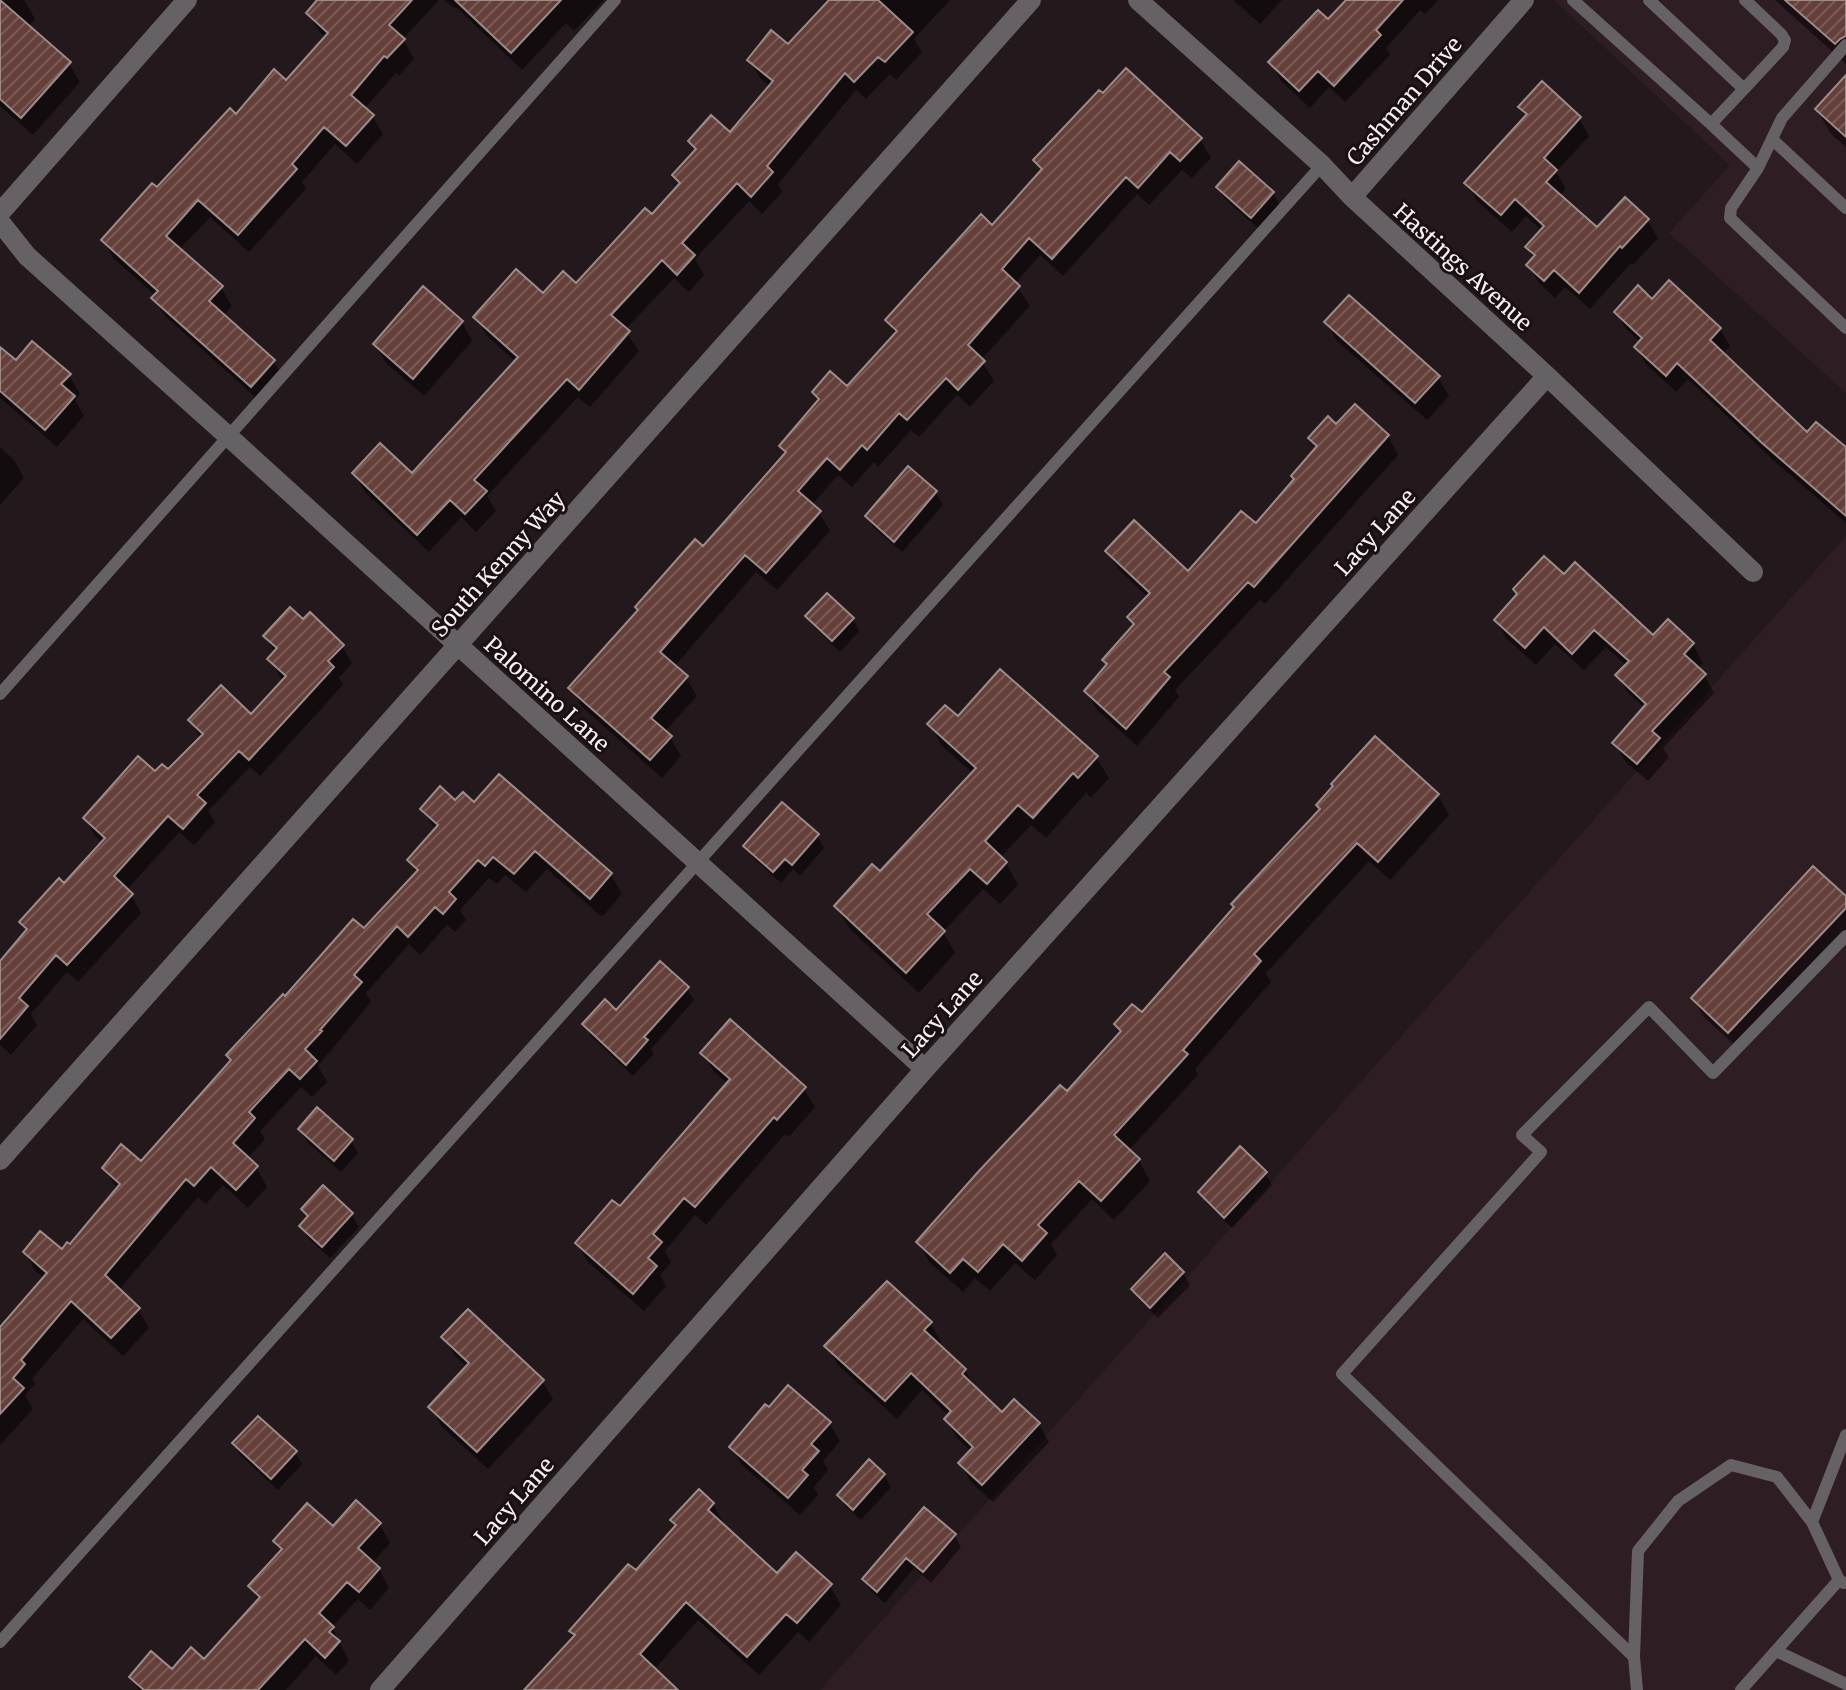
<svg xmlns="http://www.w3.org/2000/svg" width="1846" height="1690" viewBox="0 0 1846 1690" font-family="Merriweather,serif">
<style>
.built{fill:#2f1d24}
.shadow{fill:#0007}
.building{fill:url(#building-hatch);stroke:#9b8b89;stroke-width:2}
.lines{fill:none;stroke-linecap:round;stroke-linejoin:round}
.service{stroke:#656165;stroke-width:12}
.minor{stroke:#656165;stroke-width:20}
.tertiary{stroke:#656165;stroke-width:20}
.labels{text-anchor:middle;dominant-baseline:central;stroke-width:6;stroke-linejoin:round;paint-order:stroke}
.street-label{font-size:22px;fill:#f8f0f2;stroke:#1a0f13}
</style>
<defs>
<pattern id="building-hatch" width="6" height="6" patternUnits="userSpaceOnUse" patternTransform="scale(2)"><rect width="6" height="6" fill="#653f3a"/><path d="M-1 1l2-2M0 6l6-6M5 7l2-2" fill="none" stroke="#7c5b57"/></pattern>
</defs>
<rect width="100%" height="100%" fill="#23181c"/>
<!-- built -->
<path class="built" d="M1554,0H1846V393L1669,233L1730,165Z
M1846,536V1690H820Z"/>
<!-- shadow -->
<path class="shadow" d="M0,0H24L35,19L28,27L69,64L80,82L33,135L0,106Z
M320,0H439L403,39L414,59L399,76L396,73L364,109L372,116L383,134L357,164L335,144L302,182L306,189L249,252L210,217L179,250L221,288L232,306L223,316L273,361L284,379L263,404L165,316L154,298L156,296L114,259L103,240L236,117L287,83L326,38L319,31L308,13Z
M444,0H604L574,31L566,23L522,70L456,7L455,9Z
M832,0H950L914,39L922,52L896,80L890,74L866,99L856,90L778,184L782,192L762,214L749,201L695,259L704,275L689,292L674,278L625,330L639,351L590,407L578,397L487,496L496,511L476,532L461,517L429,552L365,492L354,474L412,476L516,362L487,336L476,317L576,286L652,217L680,186L675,175L697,152L690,141L730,135L770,87L760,78L749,60L788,47Z
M1233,0H1282L1260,24Z
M1349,0H1438L1425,14L1420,10L1386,48L1390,55L1345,102L1329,87L1310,108L1281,81L1271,63L1328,22Z
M1775,0H1846V64Z
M1846,78V147L1831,134L1817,110Z
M1521,107L1579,118L1589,136L1556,172L1566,189L1559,196L1597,230L1647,220L1658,238L1633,265L1631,263L1590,309L1565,287L1555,298L1539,283L1529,265L1534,259L1527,247L1542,231L1526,216L1512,232L1477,201L1467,183L1527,117Z
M1200,139L1211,158L1192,178L1182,170L1149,205L1137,194L1063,276L1040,255L1015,284L1030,306L981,360L994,381L970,407L957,395L919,437L911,430L878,467L874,462L852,487L838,475L811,506L819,513L830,531L777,590L756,572L674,667L686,678L697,696L664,732L670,737L681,756L662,778L582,707L571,688L703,549L786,455L781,446L820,402L814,392L847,389L896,335L887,320L992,228L1042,172L1035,160Z
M1218,187L1273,193L1280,205L1259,229L1225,199Z
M1669,283L1720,329L1730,346L1722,354L1807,435L1846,450V523L1773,460L1688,379L1676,392L1646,364L1636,347L1640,342L1626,329L1616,312L1652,301Z
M462,322L472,341L424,396L386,363L375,345Z
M1327,322L1438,377L1449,396L1427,420L1337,341Z
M16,362L69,375L80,394L75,400L84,416L57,447L0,398V367Z
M1337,427L1388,436L1398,455L1265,604L1260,600L1175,690L1179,697L1137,746L1097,710L1086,691L1108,666L1134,626L1129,618L1148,597L1119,570L1108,552L1188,573L1256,526L1296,481L1317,449L1311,438Z
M0,447L14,460L24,478L0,505Z
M908,469L936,493L943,505L902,552L874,528L867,516Z
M1564,577L1653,637L1693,645L1703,663L1697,669L1704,675L1714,693L1663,748L1669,757L1648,781L1625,761L1615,743L1645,708L1628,693L1618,675L1627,666L1606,647L1584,670L1555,644L1536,665L1506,638L1496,620Z
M808,616L853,619L859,631L840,652L815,628Z
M303,622L342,646L352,663L339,678L343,685L260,776L250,767L208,811L215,822L194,845L179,832L126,891L131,895L141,913L78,982L67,972L31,1014L37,1025L11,1055L0,1045V964L27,932L22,922L65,886L104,843L95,836L85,818L155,774L168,772L201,739L190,720L251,716L285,681L280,677L270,659L275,653L266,636Z
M958,719L1096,757L1109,778L1091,798L1086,793L1046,838L1031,825L1000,858L1006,863L1018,885L1000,904L983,889L943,932L955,953L919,993L849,928L836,906L880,874L974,774L942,746L930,724Z
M1438,795L1449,815L1390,880L1369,861L1266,973L1271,982L1195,1069L1198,1075L1128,1151L1139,1161L1150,1181L1114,1220L1092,1199L1051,1244L1057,1255L1035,1280L1015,1263L990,1291L975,1278L963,1292L930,1263L918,1243L1067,1094L1121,1034L1116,1025L1142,1015L1236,908Z
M455,803L474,805L611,875L622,894L602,917L547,869L526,892L505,875L497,884L489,878L460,910L466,920L455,932L447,925L420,955L409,944L366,993L371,1002L318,1066L327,1082L312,1097L301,1087L260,1131L265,1139L247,1159L256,1167L267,1187L248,1208L223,1185L206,1204L198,1197L118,1291L138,1309L149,1328L123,1356L83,1319L32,1379L35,1384L25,1395L33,1409L0,1445V1330L44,1278L36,1272L25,1252H62L70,1247L118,1190L104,1168L141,1164L232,1062L228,1056L285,999L364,931L417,874L409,860L436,830L422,809Z
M817,836L824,848L800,876L793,869L781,883L753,858L746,846Z
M1846,899V937L1740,1050L1704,1017L1693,998Z
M687,989L694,1000L651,1049L654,1054L633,1076L591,1036L585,1024Z
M703,1053L804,1089L815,1107L789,1137L785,1134L706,1225L695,1215L665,1251L671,1262L660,1275L666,1286L644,1311L588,1262L577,1243L620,1209L728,1084L714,1072Z
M300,1130L351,1141L358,1153L341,1172L307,1142Z
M1265,1173L1272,1185L1232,1228L1207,1204L1200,1192Z
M323,1188L352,1215L359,1227L330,1258L309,1239L302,1227L309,1219L304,1209Z
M1183,1273L1190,1285L1158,1318L1140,1301L1133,1290Z
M930,1323L941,1342L938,1345L965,1370L976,1389L1002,1415L1039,1424L1049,1442L993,1502L971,1482L961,1464L972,1452L957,1438L946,1419L949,1416L922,1390L897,1419L838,1365L827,1346Z
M444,1338L542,1381L553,1399L488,1469L441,1426L431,1407L468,1368L455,1356Z
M829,1423L840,1441L823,1461L828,1470L814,1487L818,1495L800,1515L742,1465L731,1447Z
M234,1444L295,1452L302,1464L278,1490L241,1456Z
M884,1475L891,1487L861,1520L846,1507L840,1495Z
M713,1504L724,1524L722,1526L777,1576L830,1586L841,1605L809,1642L798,1632L759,1675L698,1620L654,1670L675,1690H533L575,1637L572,1631L636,1573L677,1527L673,1520Z
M924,1510L954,1535L961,1547L931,1583L914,1568L885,1603L871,1591L864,1579Z
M380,1525L390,1543L372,1563L379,1569L389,1588L370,1610L358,1599L332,1627L349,1661L336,1675L316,1656L286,1690H139L132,1677L172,1672L204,1661L259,1600L251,1586L282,1552L276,1541L333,1529Z"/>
<!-- building -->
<path class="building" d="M0,0L71,62L21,118L0,99Z
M317,0H412L389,25L405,39L387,58L384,56L351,95L374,115L346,146L324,127L292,164L297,169L238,235L198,200L166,236L223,286L209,301L275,360L251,387L151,298L158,291L101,240L152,183L157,187L230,108L236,114L274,69L286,80L328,33L306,13Z
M455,0H561L511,53Z
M829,0H878L913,32L885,62L878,57L854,82L845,73L767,166L773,172L751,197L737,183L682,243L695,255L677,275L662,260L611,315L630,331L579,390L567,379L474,480L487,491L465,514L450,500L417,535L352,473L380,443L412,473L518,357L473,317L516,269L543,293L563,271L576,283L645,208L652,214L680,183L672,175L696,149L688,141L711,115L730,132L773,81L747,60L771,30L788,44Z
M1346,0H1403L1376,30L1381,35L1334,86L1318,71L1299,91L1268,62L1318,10L1328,19Z
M1785,0H1846V36L1840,39L1835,44Z
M1126,68L1202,138L1180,161L1170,152L1138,188L1126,177L1052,259L1029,238L1002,269L1020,286L968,345L985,361L958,390L946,378L907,420L899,413L867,450L862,445L840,470L827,458L798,491L821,511L766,573L745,555L660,652L688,676L651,718L672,736L650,760L568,688L638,610L635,607L695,539L703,546L786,452L779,446L819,399L812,392L830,371L847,386L897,331L885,320L981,214L992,225L1042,169L1033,160L1099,90L1103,93Z
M1846,75V137L1815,109Z
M1542,81L1581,117L1544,158L1557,170L1546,182L1597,227L1625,197L1649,219L1622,248L1620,246L1579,293L1554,270L1544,281L1526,265L1535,255L1525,247L1544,226L1515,199L1501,215L1464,183L1527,114L1518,107Z
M1239,161L1274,192L1251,218L1216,187Z
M1669,280L1721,328L1710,340L1807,432L1816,422L1846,447V516L1762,443L1677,363L1666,376L1634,347L1642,338L1614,312L1638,285L1652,299Z
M423,286L463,321L413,379L373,344Z
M1349,295L1440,376L1415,403L1324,322Z
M32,341L71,374L61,384L75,396L45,430L0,391V347L16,360Z
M1355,404L1389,435L1254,587L1248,582L1164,672L1170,677L1126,729L1084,691L1107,664L1102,660L1134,624L1127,617L1150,593L1105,551L1134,520L1188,571L1241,511L1256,523L1294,479L1291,476L1317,446L1308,438L1328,416L1336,424Z
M908,466L937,491L894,542L865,516Z
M1544,556L1564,574L1575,562L1653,635L1668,619L1694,643L1684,654L1706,674L1652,731L1660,738L1637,764L1612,743L1646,704L1615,675L1629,661L1594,630L1572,654L1544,627L1525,648L1494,620L1517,594L1513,589Z
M827,593L854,618L832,641L805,616Z
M290,607L303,619L310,612L344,645L328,661L334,667L249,760L239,751L197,795L206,803L183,829L168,816L114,876L133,894L67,965L56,955L19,998L28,1006L0,1039V961L27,929L19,922L59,878L64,883L105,838L83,818L138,756L155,771L162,764L168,769L203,734L188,720L221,685L251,714L286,676L267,659L277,648L263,636Z
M1000,669L1098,756L1078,778L1073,773L1033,818L1018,805L985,841L1007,862L987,884L970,869L927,914L945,931L906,973L834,906L872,864L880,871L976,768L927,724L945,705L958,716Z
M1375,736L1439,794L1378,862L1357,843L1254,954L1261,961L1183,1050L1188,1054L1114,1135L1140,1159L1101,1201L1079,1181L1038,1225L1047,1233L1022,1261L1003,1244L978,1272L963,1259L950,1273L916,1242L978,1172L1060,1085L1067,1091L1121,1031L1114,1024L1132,1004L1142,1012L1234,907L1231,904L1320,809L1316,805L1333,786L1331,784Z
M499,774L612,873L590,899L535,851L514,874L493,857L485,866L478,860L449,892L456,899L443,914L435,907L408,937L397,926L354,975L362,982L320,1030L322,1031L305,1049L317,1061L300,1079L289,1069L249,1112L255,1118L233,1143L258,1166L236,1190L211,1167L194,1186L186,1179L105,1275L140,1308L111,1338L71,1301L21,1360L25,1364L13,1378L24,1388L0,1414V1327L47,1273L23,1252L40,1231L62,1249L67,1242L70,1244L120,1184L102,1168L121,1144L141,1161L231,1060L226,1055L283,994L285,996L353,919L364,928L418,870L407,860L438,825L420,809L440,786L455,800L463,792L474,802Z
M782,802L819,834L792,865L785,859L773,872L743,846Z
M1813,866L1846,896V908L1728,1033L1691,998Z
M660,961L689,987L644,1037L648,1040L626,1065L582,1024L605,999L616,1010Z
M730,1019L806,1087L777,1120L774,1117L695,1207L684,1198L653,1234L662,1242L648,1258L657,1266L633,1294L575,1243L612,1200L620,1206L730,1079L700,1053Z
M317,1107L353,1139L334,1161L298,1129Z
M1240,1146L1267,1172L1224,1218L1198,1192Z
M323,1185L353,1213L322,1247L299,1226L308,1216L301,1209Z
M1165,1253L1184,1272L1150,1308L1131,1289Z
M887,1281L932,1322L924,1330L966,1369L962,1374L1002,1412L1014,1399L1040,1423L982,1485L958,1463L973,1447L944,1419L951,1411L911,1373L885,1401L824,1346Z
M468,1309L544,1380L477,1452L428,1407L469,1363L441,1337Z
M788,1385L831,1422L811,1444L819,1451L802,1470L808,1475L788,1498L729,1447L765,1404L769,1407Z
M258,1416L297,1451L271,1479L232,1443Z
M869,1459L885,1474L853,1510L837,1495Z
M699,1489L714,1503L708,1510L777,1573L796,1552L832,1584L797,1623L786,1614L747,1657L686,1602L640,1654L678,1690H524L575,1635L569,1631L628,1564L636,1570L676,1525L670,1520Z
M356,1500L381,1523L358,1548L380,1568L359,1592L347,1582L319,1613L334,1627L329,1632L340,1641L325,1658L305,1639L258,1690H144L129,1677L151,1651L172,1669L191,1647L204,1659L260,1597L248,1586L282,1549L273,1541L307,1503L333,1526Z
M924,1507L956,1534L923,1572L906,1558L877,1592L862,1579Z"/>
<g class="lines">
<!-- service -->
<path class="service" d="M1573,0L1711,124
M1649,0L1744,89L1783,47L1785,40L1781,34L1745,0
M1744,89L1711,124L1758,168L1731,208L1730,218L1846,328
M1772,139L1846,208
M1758,168L1782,118L1846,45
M0,694L615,0
M1839,1580L1812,1522L1846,1435
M0,1642L1322,165
M1776,1651L1846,1684
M1634,1657L1638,1551L1678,1501L1731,1465L1777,1477L1812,1522
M1637,1690L1634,1657L1342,1374L1541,1152L1522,1135L1649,1007L1713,1073L1846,936
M1741,1690L1839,1580L1844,1583"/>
<!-- minor -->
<path class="minor" d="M1138,0L1322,165L1352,197L1547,376L1753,572
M1352,197L1524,0
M0,222L27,256L229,437L925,1069
M0,1160L1031,0
M380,1690L925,1069L1547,376"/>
<!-- tertiary -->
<path class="tertiary" d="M0,213L187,0"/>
</g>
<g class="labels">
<!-- street labels -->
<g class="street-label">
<text transform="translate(1404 101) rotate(-49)">Cashman Drive</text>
<text transform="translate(1463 267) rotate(42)">Hastings Avenue</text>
<text transform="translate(1375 532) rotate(-48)">Lacy Lane</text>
<text transform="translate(498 564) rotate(-48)">South Kenny Way</text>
<text transform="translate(547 694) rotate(42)">Palomino Lane</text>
<text transform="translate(942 1014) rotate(-48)">Lacy Lane</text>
<text transform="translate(514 1501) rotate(-49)">Lacy Lane</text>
</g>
</g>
</svg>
